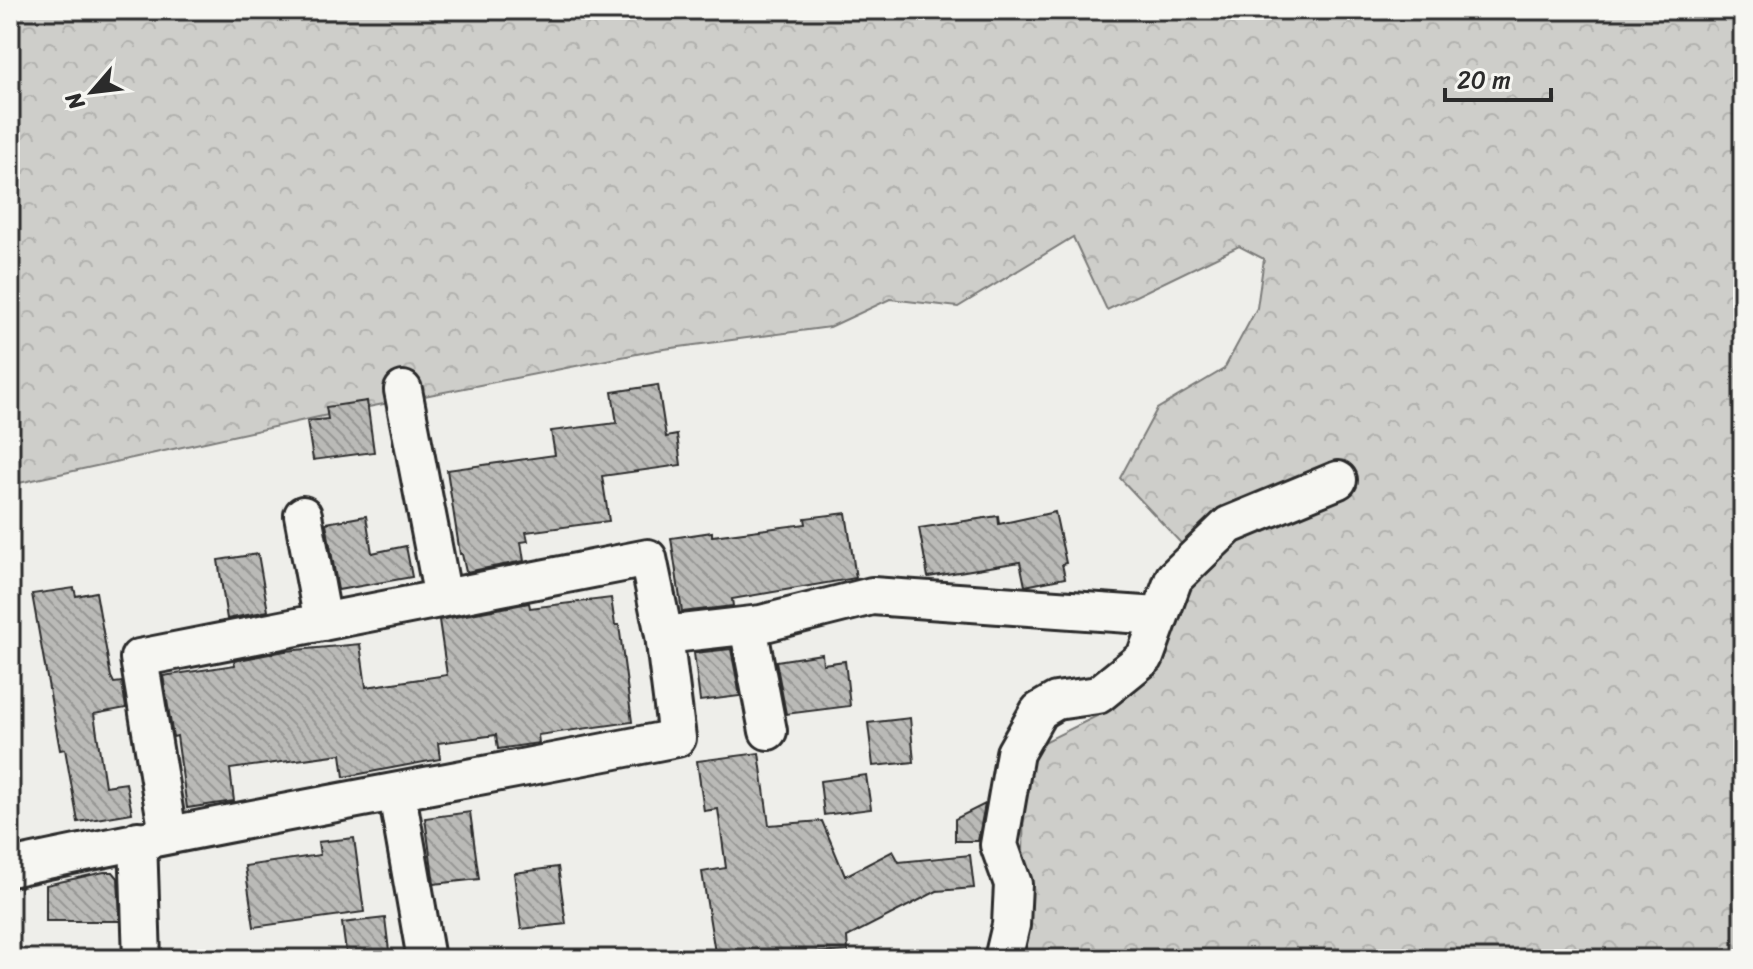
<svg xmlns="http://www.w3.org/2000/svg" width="1753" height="969" viewBox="0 0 1753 969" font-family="Sriracha,sans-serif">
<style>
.forest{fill:url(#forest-crowns);stroke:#7c7c7a;stroke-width:2}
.building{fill:url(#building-back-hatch);stroke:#2b2b2b;stroke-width:2}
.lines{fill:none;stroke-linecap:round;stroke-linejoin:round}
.street-casing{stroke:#2b2b2b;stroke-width:42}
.street{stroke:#f6f6f2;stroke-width:36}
</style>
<defs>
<pattern id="forest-crowns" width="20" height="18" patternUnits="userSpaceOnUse" patternTransform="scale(2)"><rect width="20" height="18" fill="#cececa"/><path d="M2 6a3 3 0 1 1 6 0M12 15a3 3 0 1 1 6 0" fill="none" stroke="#b1b1ae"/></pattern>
<pattern id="building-back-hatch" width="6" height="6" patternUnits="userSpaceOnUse" patternTransform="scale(2)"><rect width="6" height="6" fill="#babab7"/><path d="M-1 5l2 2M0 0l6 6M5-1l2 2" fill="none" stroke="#979795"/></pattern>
</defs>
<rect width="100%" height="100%" fill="#eeeeea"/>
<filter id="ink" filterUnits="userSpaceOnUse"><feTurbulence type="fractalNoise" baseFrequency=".0125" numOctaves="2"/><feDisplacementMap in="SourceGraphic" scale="16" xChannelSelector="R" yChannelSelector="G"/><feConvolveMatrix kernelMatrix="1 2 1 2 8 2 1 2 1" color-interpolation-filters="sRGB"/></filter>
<g filter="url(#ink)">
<!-- forest -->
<path class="forest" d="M10,10H1743V959H1013L1023,868L1024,752L1113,708L1161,643L1193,556L1120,478L1157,409L1224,369L1257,308L1264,259L1239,246L1107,310L1073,237L958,307L890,299L830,327L657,350L323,416L10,485Z"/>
<!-- building -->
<path class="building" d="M658,385L666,437L677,435L681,465L602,476L609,521L526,532L528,541L521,542L524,561L466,572L462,554H460L447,470L555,455L551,431L617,423L612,392Z
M367,401L374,452L313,460L307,421L328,419L326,407Z
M1055,512L1066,563L1062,564L1065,578L1025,586L1020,562L928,577L919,528L998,516L999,524Z
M846,513L856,578L732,599L733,606L682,612L671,538L712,532V536L806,524L805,518Z
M366,516L372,553L406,546L412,577L338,590L326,523Z
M258,554L268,611L227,619L218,560Z
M74,588L76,596L96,592L111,677L114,683L122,682L126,708L94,714L105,786L126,783L132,813L78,822L65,749L60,750L32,594Z
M611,598L615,625H619L632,722L538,735L539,743L498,749L496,735L438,743L440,759L344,777L341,754L230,769L234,801L187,808L177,736L173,737L163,676L235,665L234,661L285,651L360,644L366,687L447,675L439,620L529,603L530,608Z
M731,649L740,696L700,701L694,653Z
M822,654L823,664L845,661L850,706L786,714L776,661Z
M910,718L914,762L873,766L868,723Z
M759,753L769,825L822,821L845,876L893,851L899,862L970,855L974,888L937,891L847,937L848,951L716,959L702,872L726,868L718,809L704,811L697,761Z
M866,775L871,809L824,815L820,781Z
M985,804L978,841H955V819Z
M470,812L479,879L434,884L425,818Z
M354,838L364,912L254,927L245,866L320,855L318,842Z
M558,867L566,924L521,929L514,873Z
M104,872H113L118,878L120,921H46V885Z
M385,918L390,959H347L342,923Z"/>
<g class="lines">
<defs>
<path id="street" d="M403,390L443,598
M303,515L323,622
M748,626L768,731
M397,794L426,959
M168,834L139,658L648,558L664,635
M138,840L142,959
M10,868C231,820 455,782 677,738L664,635L761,624L872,596L1158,616
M1003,959L1011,925L1013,884L999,845L1015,753L1039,711L1056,701L1098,695L1145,657L1174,578L1229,525L1338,480"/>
</defs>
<!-- street casing -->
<use href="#street" class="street-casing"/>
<!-- street -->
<use href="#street" class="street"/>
</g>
</g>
<!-- margin -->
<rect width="1753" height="969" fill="none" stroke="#f6f6f2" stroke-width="40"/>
<rect x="20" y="20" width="1713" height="929" fill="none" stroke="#2b2b2b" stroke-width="3" filter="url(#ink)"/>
<!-- north arrow -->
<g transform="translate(92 92) rotate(242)" stroke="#f6f6f2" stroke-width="6" paint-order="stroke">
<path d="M0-6L14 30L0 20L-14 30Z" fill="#2b2b2b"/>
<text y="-12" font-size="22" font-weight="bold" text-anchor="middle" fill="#2b2b2b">N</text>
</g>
<!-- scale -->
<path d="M1445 88v12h106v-12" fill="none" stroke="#2b2b2b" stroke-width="4"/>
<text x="1457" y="88" font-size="24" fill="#2b2b2b" stroke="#f6f6f2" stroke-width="6" paint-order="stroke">20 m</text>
</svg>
